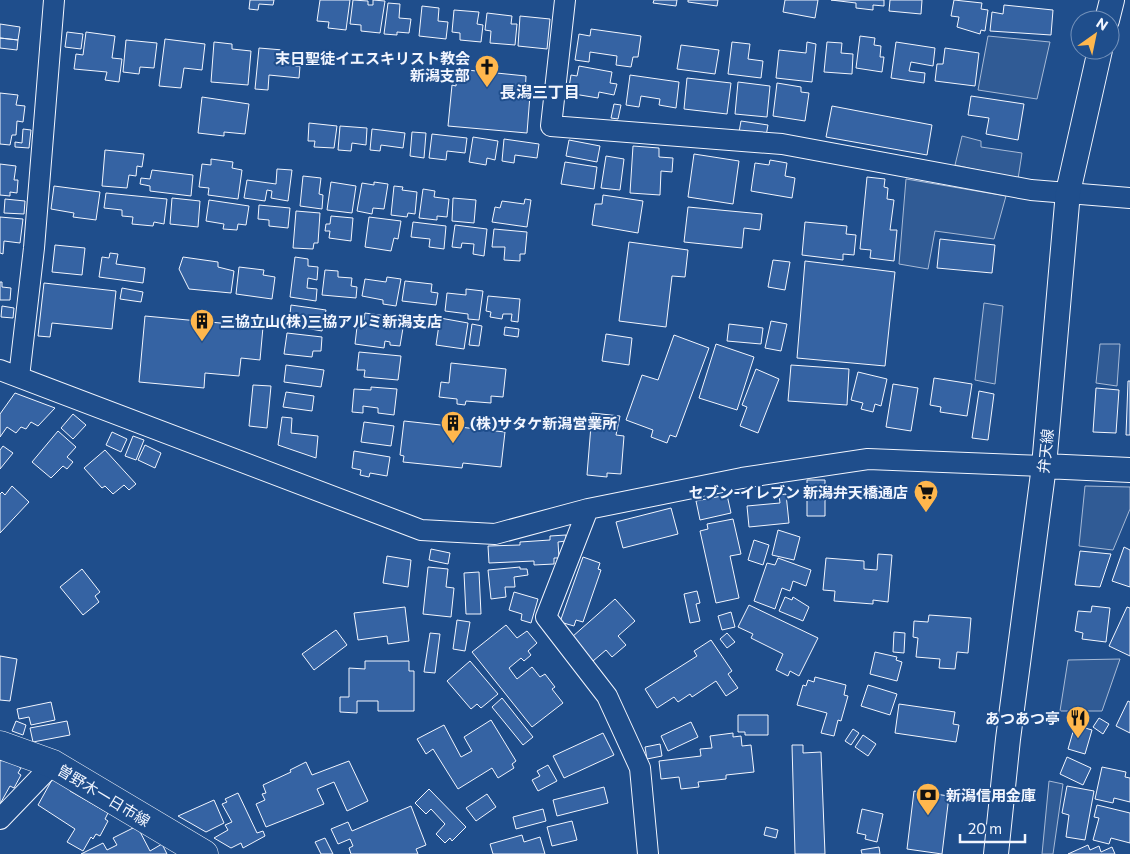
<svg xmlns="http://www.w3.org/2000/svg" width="1130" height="854" viewBox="0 0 1130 854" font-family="Commissioner,'Noto Sans JP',sans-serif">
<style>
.parking{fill:#305b95;stroke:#a8bbd7}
.building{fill:#3563a3;stroke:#f2f6ff}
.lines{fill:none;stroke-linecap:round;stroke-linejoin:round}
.minor-casing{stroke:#f2f6ff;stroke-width:22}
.tertiary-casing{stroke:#f2f6ff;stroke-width:26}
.secondary-casing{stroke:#f2f6ff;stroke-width:29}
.minor{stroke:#1f4e8c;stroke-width:20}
.tertiary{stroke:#1f4e8c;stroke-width:24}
.secondary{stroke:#1f4e8c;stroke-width:28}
.labels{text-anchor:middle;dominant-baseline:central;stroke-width:4;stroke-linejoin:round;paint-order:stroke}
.poi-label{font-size:15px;font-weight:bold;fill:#f2f6ff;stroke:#1f4e8c;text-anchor:end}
.street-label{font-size:15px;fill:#f2f6ff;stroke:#1f4e8c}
.neighbourhood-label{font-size:16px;font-weight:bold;fill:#f2f6ff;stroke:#1f4e8c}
</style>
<rect width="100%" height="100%" fill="#1f4e8c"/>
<!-- parking -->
<path class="parking" d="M988,36L1050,42L1037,99L978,90Z
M962,136L981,141V147L1022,153L1018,179L955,165Z
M906,179L1006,196L994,239L935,231L928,269L899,264Z
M984,303L1003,306L995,384L975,380Z
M1100,344H1120L1117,386L1096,383Z
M1085,486L1130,487V509L1113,550L1079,546Z
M1120,659L1102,711H1060L1068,660Z
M1049,781L1063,784L1053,854H1042Z"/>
<!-- building -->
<path class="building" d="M250,0H274L273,5L259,4L258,10L249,9Z
M320,0H350L346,30L328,28L329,22L317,21Z
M353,0L368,1V5H373V0L385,1L380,33L361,31V25L350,24Z
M654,0H677L676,6L653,3Z
M688,0H718L717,6L688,2Z
M785,0H818L815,18L783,12Z
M831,0H884V6L873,5V10L856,8V3Z
M890,0H922L921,14L889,11Z
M954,0L982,3L981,9L988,10L985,31L981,30L980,34L957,27L959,17L951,16Z
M388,3L400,4L399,18L411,19L409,33L397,32V35L384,34Z
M1004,5L1053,10L1051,35L990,31L992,12L1003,14Z
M422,6L439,8L438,21L448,22L446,39L419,36Z
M454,10L479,12L477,24L483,25L481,42L460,40V33L452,32Z
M487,13L512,16L511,24H517L515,45L490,43L491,31L485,30Z
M520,16L550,19L547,49L518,46Z
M0,24L20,27L18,40L0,38Z
M591,29L641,36L638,57H633L631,67L616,65L617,56L590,52L589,62L575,60L579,34L590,36Z
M67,32L83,34L81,49L65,47Z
M86,32L115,36L112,58L122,59L119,82L105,80L107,72L74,69L76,54L83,55Z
M860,36L875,38L874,45L881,46L880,57H884L882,72L856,68Z
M0,38L18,40L17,50L0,48Z
M165,39L205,44L202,70L184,68L181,88L159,86Z
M126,40L157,43L154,68L140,67L139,74L123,72Z
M214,42L232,44V49L251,51L248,85L211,82Z
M732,42L750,44L748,59L763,61L761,78L728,74Z
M807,42L816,44L812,82L776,78L779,50L806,53Z
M827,42L842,43L841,53L853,54L852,74L824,72Z
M896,42L935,48L933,66L911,62L909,71L925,73L924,83L891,78Z
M681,45L719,50L715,74L677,69Z
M259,48L283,50L282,56L293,57L292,66H300L299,78L269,75L268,90L255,89Z
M945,48L979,53L975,86L935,81L937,64H943Z
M579,66L612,72L610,83L617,84L614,95L599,92L598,98L568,93L571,75L577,76Z
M457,69L526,76L525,95H530L527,133L448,126L452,85L456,86Z
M630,75L679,82L676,108L659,105L660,99L641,96L639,107L626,105Z
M687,78L731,83L727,114L684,109Z
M738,82L770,86L767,117L735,114Z
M777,83L801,87V92L809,93L805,121L773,116Z
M0,93L18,95L16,105L25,106L23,122L17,121L16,135H12L10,145L0,144Z
M971,96L1024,104L1018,140L986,134L989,118L968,115Z
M202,97L249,104L245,134L224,132V136L198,133Z
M614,104L621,105L618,119L611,118Z
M832,106L932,125L927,155L826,137Z
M741,121L768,125L766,136L739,132Z
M309,123L337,126L334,148L314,147L315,141H308Z
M340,126L367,128L366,145L352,143L351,151L338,150Z
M23,129L31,130L29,148L15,147V142L22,143Z
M372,129L405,133L403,148L381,145L380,151L370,150Z
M412,132L426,133L424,158L410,156Z
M432,134L467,138L465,153L447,151L446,160L429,158Z
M473,137L498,141L495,160L487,158L486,165L469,162Z
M504,139L539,144L537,158L515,155L514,163L502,161Z
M569,140L600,146L597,162L566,156Z
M633,146L659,148V157L673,158L672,172L661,171L660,195L630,193Z
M105,150L144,154L142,167L137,166L136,176L129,175L127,188L102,186Z
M694,154L739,161L733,204L688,197Z
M606,156L624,159L620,190L601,188Z
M211,159L233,162L232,168L242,170L238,199L208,195L209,188L199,187L202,164L211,165Z
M770,160L787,163L785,176L795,178L792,198L751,191L755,163L769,165Z
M565,162L597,167L594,189L561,184Z
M0,164L16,166L14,180H18L17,193L10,192V196L0,195Z
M277,169L292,170L288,201L271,198L272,191L267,190L265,201L244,198L247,180L276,184Z
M152,170L193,175L191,196L150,191V186L140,184L141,178L150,179Z
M303,176L321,178L319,194L323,195L322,209L300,206Z
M867,177L885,179L884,187L888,188L887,199L894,200L890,230H897L894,261L870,258L871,250L860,249Z
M331,182L356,186L352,213L327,210Z
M374,182L388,184L384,209L373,208L372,214L357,211L362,183L374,185Z
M54,186L100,192L96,220L73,217L74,213L51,209Z
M394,186L403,187L402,190L417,192L415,214L408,213L407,217L391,215Z
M423,189L435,191L434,197L449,199L447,217L437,216V220L419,218Z
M106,193L167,199L164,224L154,222L153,226L132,224L133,217L122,216V210L104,208Z
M603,195L643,201L638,233L592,225L595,204H602Z
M172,198L200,201L198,227L170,224Z
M453,198L476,200L474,223L452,221Z
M5,199L25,201L24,214L4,213Z
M525,199L531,200L527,227L492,222L495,207L500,208L502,201L524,204Z
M209,200L249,206L246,225L238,224L237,230L223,229L224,224L206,221Z
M259,205L290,208L288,228L269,226V220L258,219Z
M688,207L762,214L760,230L744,228L742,248L684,242Z
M296,211L320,213L318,243H314L313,249L293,248Z
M331,216L353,218L351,241L329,238L330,231H325L326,224H330Z
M0,217L23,219L20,243L4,241L3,254L0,253Z
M369,217L401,221L398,239L394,238L391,251L365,247Z
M413,222L446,226L444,249L429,247L430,239L411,237Z
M805,222L847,226L846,234L856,235L854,255L843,254V260L802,255Z
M455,225L487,229L484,256L473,254L474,244L462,243L461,248L452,247Z
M494,229L527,232L525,254H520V261L504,260L505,247H492Z
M940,239L995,245L992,273L937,268Z
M629,242L688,250L685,277L672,276L666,327L619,321Z
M55,245L85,248L82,275L52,272Z
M110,253L118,254L116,264L145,268L143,283L99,277L102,257L109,258Z
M183,257L218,262V267L234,271L231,293L189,289L179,269Z
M295,257L308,259V266L318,267L317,280L308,278L307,288L317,289L316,301L290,297Z
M773,260L790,262L785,290L768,287Z
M805,261L895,272L885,366L797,358Z
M239,267L264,270L263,275L275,277L272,299L236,294Z
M325,270L338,271V277L352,278L351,286L357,287L356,298L322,295Z
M387,277L401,279L396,306L383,304V300L362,296L365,279L386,282Z
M405,281L432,284L431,292L438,293L436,305L402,301Z
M0,282H2V287L11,288L10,300H0Z
M44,283L116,291L112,329L52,323L50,337L38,336Z
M122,288L143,292L141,302L120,299Z
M466,289L483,291L479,320L468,319V314L445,311L447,293L466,295Z
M488,296L520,299L518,322L511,321L512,314H503L502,319L490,317L491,312L486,311Z
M291,305L326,310L322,331L294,326L296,315L290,314Z
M2,306L14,308L13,318L1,317Z
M365,313L400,318L399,322H404L400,346L390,345V342L385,341L384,348L355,344L357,327L363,328Z
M145,316L263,327L260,360L241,358L239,376L205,373L204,388L139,382Z
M440,318L468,323L464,349L436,345Z
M771,321L787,324L781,351L765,348Z
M472,324L482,326L479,346L469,345Z
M729,324L763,328L761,344L727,341Z
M505,327L519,329L518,337L504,335Z
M287,333L322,337L321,351H313L312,357L284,354Z
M606,334L632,338L629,365L602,361Z
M674,335L709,348L676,437L670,435L667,443L651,437L653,430L626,420L642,375L658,380Z
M716,344L754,357L737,410L699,398Z
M359,352L401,356L398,380L364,377L365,370H357Z
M451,363L506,369L503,397L491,396V403L466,401L465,405L457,404V399L439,397L441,382L449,383Z
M286,365L324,370L321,387L284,382Z
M791,365L849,369L847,405L788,401Z
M756,369L779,379L758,433L740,426L747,407L742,405Z
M858,372L887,379L881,406L875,404L873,412L861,409L863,403L851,400Z
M934,378L972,384L967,416L940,412L941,407L930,405Z
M1128,381H1130V435H1126Z
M893,384L918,388L911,431L886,427Z
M253,385L271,386L267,428L249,426Z
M371,387L397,389L394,415L378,413V408L363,406V413L352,412L354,389L371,390Z
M1096,388L1119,390L1116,433L1093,432Z
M979,391L994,394L988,440L972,438Z
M286,392L314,396L312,411L283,407Z
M15,393L55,408L38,426L31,422L26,429L21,427L16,433L7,427L0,437V414Z
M592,413L620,416L616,435L624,436L621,474L607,473V477L587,475Z
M73,414L86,425L73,439L61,428Z
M282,417L292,418L291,433L318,436L316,458L278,445Z
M404,421L505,432L501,467L463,463L462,468L403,462L404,456L400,455Z
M364,422L394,426L391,446L361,442Z
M58,431L76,447L67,457L73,462L67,469L63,466L51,478L32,462Z
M112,432L127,439L121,452L106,445Z
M133,436L144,440L136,460L125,456Z
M145,445L161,453L155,468L138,460Z
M3,446L13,453L0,469V450Z
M105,450L136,484L129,490L124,485L113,494L105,486L102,488L84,468Z
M354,451L390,457L387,476L370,473L369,477L360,475L361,470L352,468Z
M807,480H825V516H807Z
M12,486L29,502L0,533V494L2,492L5,495Z
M786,494L789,523L749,527L747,506L780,503L779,495Z
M727,495L731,513L700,520L696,501Z
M671,508L678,534L623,548L616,522Z
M733,519L741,554L730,556L739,598L716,603L700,531L708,529L707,524Z
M778,530L800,537L794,560L772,555Z
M566,535V541L558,542L559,558H554V564L534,565V561L489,563L488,546L520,545V542L550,540V536Z
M754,540L769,545L763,565L748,560Z
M1124,547L1130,550V587L1112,581Z
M431,549L450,553L448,564L429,560Z
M1080,551L1111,554L1100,587L1075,585Z
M878,554L892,555L888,602L873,600V604L834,601L835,591L823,590L826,558L864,561V569L877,570Z
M387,556L411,560L408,587L383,583Z
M583,557L600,563L598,569L601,570L583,622L576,620L574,626L560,622Z
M778,558L811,570L806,586L793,581L790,591L782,588L775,609L754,601L767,563L775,565Z
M428,567L448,569L446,587L454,588L451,617L423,614Z
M520,567V569H527L528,575L514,577L515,587H505L506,597L491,599L488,570Z
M82,569L100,592L95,596L99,602L83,615L60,587Z
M479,572L481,614H466L464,573Z
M697,591L700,603L696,604L700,621L690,623L684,594Z
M514,592L538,599L531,623L521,620L522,614L509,610Z
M785,597L792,600L793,597L809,607L803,621L779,611Z
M615,599L635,621L618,636L626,645L612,657L606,650L593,661L572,637Z
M749,605L818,638L799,676L790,671L788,676L776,670L783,654L751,638L753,634L738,627Z
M1092,606L1110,608L1106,642L1082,639L1083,633L1075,631L1078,611L1091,612Z
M405,607L409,641L388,644L387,636L358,640L354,613Z
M1127,607L1130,608V656L1109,646Z
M731,612L735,627L722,630L718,616Z
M929,615L971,618L968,653L957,652L955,669L939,668L940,659L916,657L918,638L913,637L914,621L928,622Z
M457,620L470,622L465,651L453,649Z
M506,625L517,638L527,631L537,643L528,651L531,655L524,661L521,658L509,668L517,679L532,667L540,677L545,674L555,687L552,689L563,703L532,727L472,652Z
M336,630L347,645L314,670L302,654Z
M894,632L905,633L904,653L893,652Z
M430,633L440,634L435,673L424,672Z
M727,633L735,642L727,648L720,639Z
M711,640L732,671L728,674L738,688L726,696L716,681L692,697L690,694L678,702L674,697L657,708L645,689L697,656L694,651Z
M875,652L897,657L896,660L902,662L897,681L870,674Z
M0,656L17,659L10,701L0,700Z
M365,661H409V671H414V711H378V701H357V713L340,712V697H349V668L365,669Z
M470,661L498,694L481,708L477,704L471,709L447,681Z
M815,677L846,685L844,695L848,696L841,721L838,720L834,736L821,733L827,713L797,705L803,685L806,686L808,680L814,682Z
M868,685L897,694L890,715L861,706Z
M502,698L533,737L523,745L492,707Z
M1128,701L1130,702V733L1116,726Z
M51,702L55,720L31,725L29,717L19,719L17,709Z
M899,704L955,712L953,724L959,725L956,742L895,733Z
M738,715H768V735H745V732H738Z
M1099,718L1109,724L1103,734L1093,727Z
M491,720L516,761L512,764L514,768L498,778L492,768L458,789L433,749L426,754L417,739L444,725L461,757L472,751L464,737Z
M16,721L26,725L23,735L12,731Z
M67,721L70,735L33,742L30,728Z
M691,722L698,737L668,751L661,736Z
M1075,725L1092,730L1085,754L1068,749Z
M853,729L859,733L851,745L845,741Z
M603,733L614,755L564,778L553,756Z
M733,733V737L741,736L742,746L751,745L754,772L726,775V779L698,782L699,787L681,789L679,777L661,779L659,761L701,756L700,749L712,748L710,736Z
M863,735L876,744L868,756L855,747Z
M660,744L662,756L647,759L645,747Z
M792,745H803V753L821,752L825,854H795Z
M4,757L21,768L18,773L21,775L14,788L10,786L0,804V760L2,761Z
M1067,757L1091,768L1083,785L1060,774Z
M349,761L368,801L347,811L334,782L317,789L324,804L266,827L256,804L265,800L262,794L266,793L263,785L291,772L290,770L306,762L312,775Z
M548,765L557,781L538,791L532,780L540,776L537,771Z
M1102,767L1126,772L1125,777L1130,778V802L1114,798L1113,803L1095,799Z
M53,778L71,789L70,791L108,813L105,819L108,821L100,836L96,834L93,839L91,837L83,851L67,842L75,829L38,805Z
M1067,786L1094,791L1085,840L1066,837L1069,815L1062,813Z
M604,787L608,803L557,816L553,800Z
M429,789L466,827L452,841L450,838L445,843L436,834L445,824L431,809L426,814L415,803Z
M914,791L949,796L942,854L907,849Z
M238,793L257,833L263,831L265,836L243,848L241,843L231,848L214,838L228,830L225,825L232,822L222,804L227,802L225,799Z
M487,794L496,807L476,821L466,808Z
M214,800L224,823L206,832L178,816Z
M1097,805L1130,813V843L1111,838L1109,844L1093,840L1099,818L1094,817Z
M411,806L426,845L416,849L418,854H351L349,848L353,846L350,839L338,844L331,829L348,822L352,831Z
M543,809L546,821L516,829L513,817Z
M862,809L883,814L877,842L865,839L866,835L857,833Z
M572,821L577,840L552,846L547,827Z
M137,826L150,851L162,844L167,854H81L103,843L107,850L117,845L113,838Z
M766,827L778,830L776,838L764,835Z
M522,835L524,842L540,837L545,854H493L490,844Z
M325,838L333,854H321L315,842Z
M1088,845L1090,850L1099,846L1101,852L1112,847L1115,854H1068Z
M879,847L880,854H862L861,850Z"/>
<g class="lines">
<defs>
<path id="minor" d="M565,0L551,126L782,144L1031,190L1130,198
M0,370L421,530L495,534L588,509
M19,377L34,248L54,0
M0,819L53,764
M648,854L640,768L607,696L546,617L588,509L742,478L868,459L1044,466"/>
<path id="tertiary" d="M1107,20L1112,0
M1044,466L1130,470
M996,854L1008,739L1044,466L1068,192L1100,50"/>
<path id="secondary" d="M0,745L53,764L204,854"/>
</defs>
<!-- minor casing -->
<use href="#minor" class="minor-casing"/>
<!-- tertiary casing -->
<use href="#tertiary" class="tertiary-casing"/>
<!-- secondary casing -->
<use href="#secondary" class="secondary-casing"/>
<!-- minor -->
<use href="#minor" class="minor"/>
<!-- tertiary -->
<use href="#tertiary" class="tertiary"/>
<!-- secondary -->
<use href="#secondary" class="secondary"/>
</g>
<!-- icons -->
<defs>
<symbol id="church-pin" viewBox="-11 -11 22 30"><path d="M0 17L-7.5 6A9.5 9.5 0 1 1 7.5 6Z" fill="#ffb74d" stroke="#1f4e8c"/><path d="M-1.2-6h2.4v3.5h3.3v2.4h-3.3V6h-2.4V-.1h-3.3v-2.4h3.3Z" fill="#111"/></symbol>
<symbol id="building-pin" viewBox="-11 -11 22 30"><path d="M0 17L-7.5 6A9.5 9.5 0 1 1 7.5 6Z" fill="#ffb74d" stroke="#1f4e8c"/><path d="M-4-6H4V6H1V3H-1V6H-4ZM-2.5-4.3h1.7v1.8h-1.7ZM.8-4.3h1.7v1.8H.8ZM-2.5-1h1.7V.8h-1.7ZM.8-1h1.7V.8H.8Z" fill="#111"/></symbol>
<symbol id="supermarket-pin" viewBox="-11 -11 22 30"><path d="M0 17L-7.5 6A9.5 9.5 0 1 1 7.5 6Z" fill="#ffb74d" stroke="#1f4e8c"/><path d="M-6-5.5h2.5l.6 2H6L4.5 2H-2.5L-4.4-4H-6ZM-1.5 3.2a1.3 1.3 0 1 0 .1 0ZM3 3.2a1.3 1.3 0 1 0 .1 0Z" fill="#111"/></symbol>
<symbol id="restaurant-pin" viewBox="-11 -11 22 30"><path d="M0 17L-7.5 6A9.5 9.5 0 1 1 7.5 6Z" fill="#ffb74d" stroke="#1f4e8c"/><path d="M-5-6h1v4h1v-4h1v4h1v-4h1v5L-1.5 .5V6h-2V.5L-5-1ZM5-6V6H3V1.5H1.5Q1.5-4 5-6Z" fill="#111"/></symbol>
<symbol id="bank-pin" viewBox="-11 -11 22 30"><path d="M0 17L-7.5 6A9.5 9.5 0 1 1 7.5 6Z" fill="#ffb74d" stroke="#1f4e8c"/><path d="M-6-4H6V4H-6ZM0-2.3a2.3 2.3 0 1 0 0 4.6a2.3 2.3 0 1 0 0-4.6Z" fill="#111"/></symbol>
</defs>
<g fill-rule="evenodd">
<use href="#church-pin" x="473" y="53" width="28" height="38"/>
<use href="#building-pin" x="188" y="307" width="28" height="38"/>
<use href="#building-pin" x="439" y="409" width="28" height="38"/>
<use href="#supermarket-pin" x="912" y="478" width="28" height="38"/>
<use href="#restaurant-pin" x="1064" y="704" width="28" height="38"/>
<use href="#bank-pin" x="914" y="781" width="28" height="38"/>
</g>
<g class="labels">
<!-- poi labels -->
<g class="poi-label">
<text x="470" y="58">末日聖徒イエスキリスト教会<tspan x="470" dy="17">新潟支部</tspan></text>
<text x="220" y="321" text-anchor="start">三協立山(株)三協アルミ新潟支店</text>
<text x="470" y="423" text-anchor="start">(株)サタケ新潟営業所</text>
<text x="908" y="492">セブン-イレブン 新潟弁天橋通店</text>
<text x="1060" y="718">あつあつ亭</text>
<text x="946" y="795" text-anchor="start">新潟信用金庫</text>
</g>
<!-- street labels -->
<g class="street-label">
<text transform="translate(1045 451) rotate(-84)">弁天線</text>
<text transform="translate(104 795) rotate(31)">曽野木一日市線</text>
</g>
<!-- neighbourhood labels -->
<g class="neighbourhood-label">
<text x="540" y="91">長潟三丁目</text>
</g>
</g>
<!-- north arrow -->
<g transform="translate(1095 35) rotate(33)"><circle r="24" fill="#1f4e8c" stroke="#7391ba"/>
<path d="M0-4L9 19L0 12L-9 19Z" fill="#ffb74d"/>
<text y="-8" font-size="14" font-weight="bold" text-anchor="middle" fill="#f2f6ff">N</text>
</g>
<!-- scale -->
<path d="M960 834v8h65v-8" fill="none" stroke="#f2f6ff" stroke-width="2.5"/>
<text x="968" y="834" font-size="15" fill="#f2f6ff" stroke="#1f4e8c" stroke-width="4" paint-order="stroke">20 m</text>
</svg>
